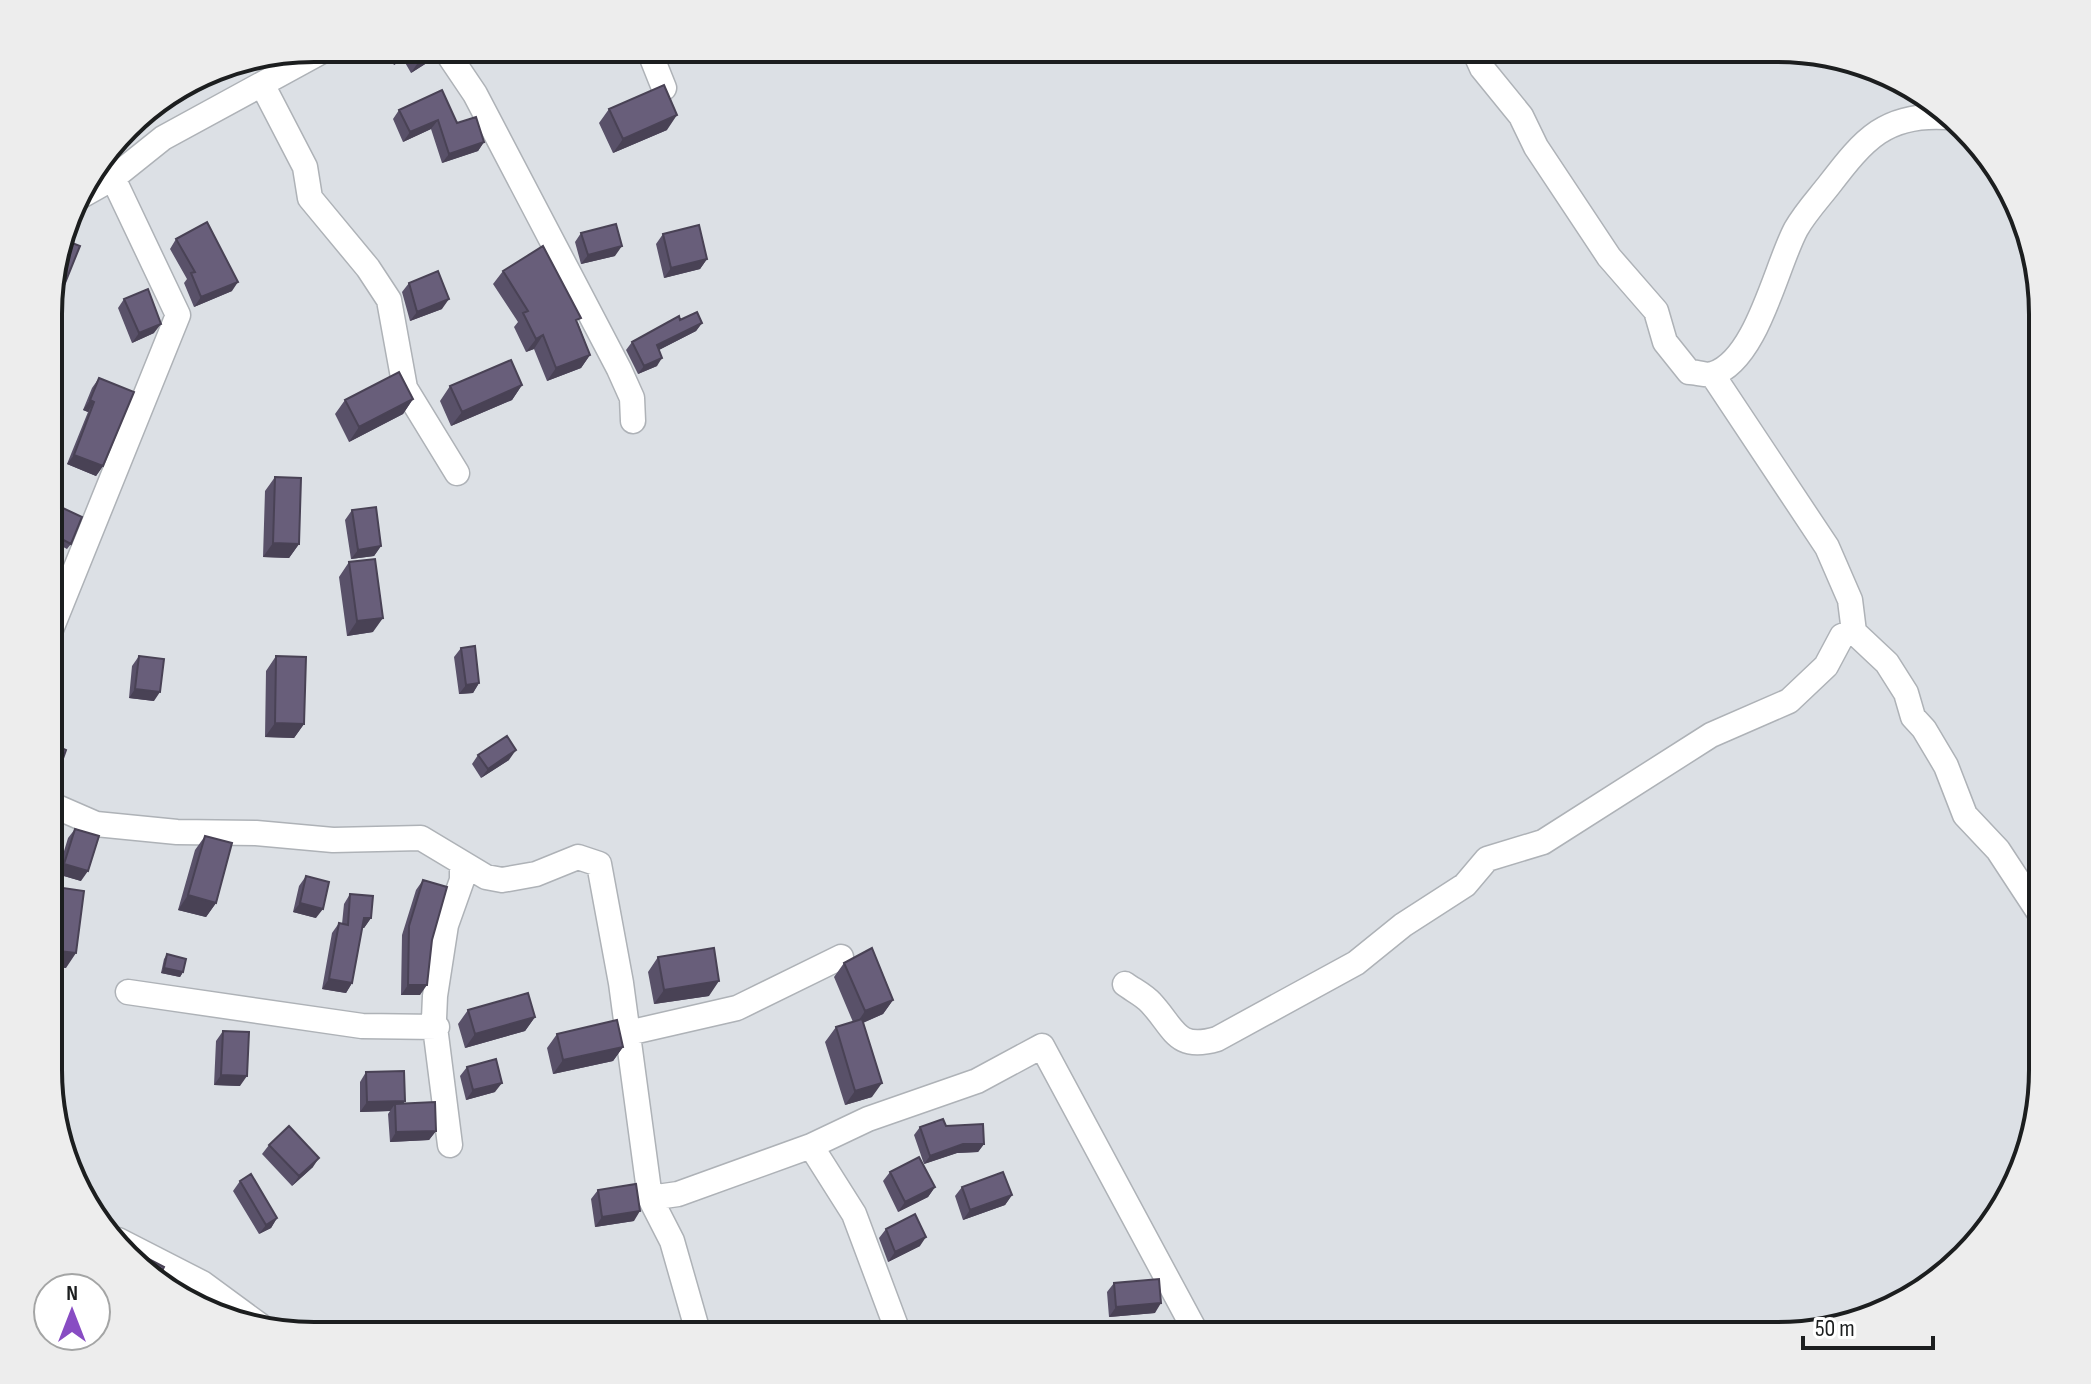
<svg xmlns="http://www.w3.org/2000/svg" width="2091" height="1384" viewBox="0 0 2091 1384" font-family="'Sofia Sans Condensed',sans-serif">
<style>
.lines{fill:none;stroke-linecap:round;stroke-linejoin:round}
.minor-casing{stroke:#aeb2b7;stroke-width:27}
.minor{stroke:#fff;stroke-width:24}
.wall{fill:#595169}
.shaded-wall{fill:#494255}
.building{fill:#685e7a;stroke:#494255;stroke-width:2}
.rim{fill:none;stroke:#1c1e1f;stroke-width:4}
</style>
<rect width="100%" height="100%" fill="#dce0e5"/>
<g class="lines">
<defs>
<path id="minor" d="M444,48L475,94L619,369L632,398L633,421
M648,48L664,88
M1473,48L1482,68L1521,116L1536,147L1609,257L1656,311L1665,342L1689,372C1696,372 1707,376 1713,374C1757,360 1776,266 1796,229C1805,213 1818,199 1829,185C1864,139 1886,113 1947,117
M263,86L305,167L310,198L368,268L389,300L405,388L457,473
M74,200L113,178L163,138L328,48
M1712,374L1827,547L1850,600L1854,632
M50,632L178,315L113,178
M50,804L96,824L177,832L256,833L333,840L421,838L486,877L502,880L536,874L578,857L599,864L621,983L650,1198L678,1194L811,1146L854,1214L897,1329
M1125,984C1133,990 1144,995 1151,1003C1175,1029 1176,1051 1217,1039L1356,963L1403,925L1465,885L1487,859L1543,842L1711,735L1789,701L1826,666L1842,636L1854,632L1887,663L1906,693L1913,717L1924,729L1946,766L1965,815L1998,850L2042,917
M128,992L362,1026L437,1027
M628,1033L737,1008L841,957
M450,1145L434,1019L435,996L446,925L462,880V863
M811,1146L868,1119L977,1081L1042,1046L1198,1336
M650,1198L672,1241L696,1325
M118,1240L202,1283L262,1327"/>
</defs>
<!-- minor casing -->
<use href="#minor" class="minor-casing"/>
<!-- minor -->
<use href="#minor" class="minor"/>
</g>
<!-- wall -->
<path class="wall" d="M383,48H441L433,59L411,73L403,59L394,65Z
M213,68L227,73L205,86L199,76Z
M609,109L667,130L613,153L599,123Z
M399,110L457,123L484,142L478,151L442,163L431,129L403,142L393,119Z
M581,233L615,256L581,264L575,242Z
M663,234L707,259L700,269L664,278L656,244Z
M176,239L232,291L194,307L184,283L187,279L170,249Z
M503,271L578,323L590,355L581,368L547,381L534,349L526,352L514,327L518,322L493,284Z
M409,283L442,309L410,321L402,292Z
M124,299L154,333L132,343L118,308Z
M680,320L702,323L696,331L659,350L657,366L638,374L626,350L632,342Z
M99,378L103,466L96,476L67,464L88,412L83,410L92,388Z
M522,385L512,400L451,426L440,401L450,386Z
M413,399L403,414L349,442L335,414L345,400Z
M275,477L299,544L289,558L263,557L265,491Z
M50,502L71,544L67,549L50,540Z
M352,510L381,546L374,556L351,559L345,520Z
M349,562L373,632L347,636L339,577Z
M461,648L479,683L473,693L459,694L454,657Z
M139,656L154,701L129,698L132,666Z
M276,656L304,724L294,738L265,737L266,671Z
M478,755L509,760L481,778L472,764Z
M75,829L81,881L57,874L68,838Z
M205,836L216,903L206,917L178,910L195,850Z
M306,876L316,918L293,912L299,886Z
M423,880L432,940L420,995H401L402,935L416,890Z
M56,887L66,968L50,966V895Z
M350,894L371,918L364,928H362L352,983L346,993L322,989L332,933L339,923L342,924L344,904Z
M167,954L183,972L180,977L161,973L164,959Z
M658,957L709,996L654,1004L648,972Z
M844,963L893,1000L883,1014L863,1023L872,1097L845,1105L825,1042L836,1027L853,1022L834,977Z
M468,1010L535,1017L525,1031L465,1048L458,1024Z
M223,1031L240,1086L214,1085L216,1041Z
M557,1034L623,1047L613,1061L553,1074L547,1048Z
M467,1067L495,1092L466,1100L460,1076Z
M366,1072L405,1101L403,1104L436,1131L429,1140L390,1142L388,1114L390,1111L360,1112V1082Z
M946,1126L984,1144L978,1152L957,1153L924,1164L914,1135L920,1127Z
M269,1145L313,1167L292,1186L262,1154Z
M890,1172L935,1187L928,1197L898,1212L883,1181Z
M240,1181L277,1218L271,1228L259,1234L233,1191Z
M962,1187L1012,1195L1005,1205L963,1220L955,1196Z
M598,1190L634,1221L595,1227L591,1199Z
M886,1229L920,1246L888,1262L879,1238Z
M1114,1283L1155,1313L1109,1317L1107,1292Z"/>
<!-- shaded-wall -->
<path class="shaded-wall" d="M408,48H411L403,59L394,65L404,51Z
M438,48H441L433,59L411,73L421,58Z
M233,64L227,73L205,86L215,72L225,66Z
M677,115L667,130L613,153L623,139Z
M438,120L431,129L403,142L410,132Z
M130,128L120,143L114,146L126,130Z
M484,142L478,151L442,163L449,154Z
M622,246L615,256L581,264L588,255Z
M707,259L700,269L664,278L671,268Z
M238,282L232,291L194,307L201,297Z
M449,299L442,309L410,321L417,312Z
M702,323L696,331L651,354L657,345Z
M161,324L154,333L132,343L139,333Z
M543,335L534,349L526,352L536,339Z
M590,355L581,368L547,381L556,368Z
M662,358L657,366L638,374L644,366Z
M522,385L512,400L451,426L462,412Z
M413,399L403,414L349,442L359,427Z
M90,400L94,402L88,412L83,410Z
M74,455L103,466L96,476L67,464Z
M273,543L299,544L289,558L263,557Z
M381,546L374,556L351,559L358,550Z
M383,618L373,632L347,636L357,621Z
M479,683L473,693L459,694L466,685Z
M135,689L160,692L154,701L129,698Z
M275,723L304,724L294,738L265,737Z
M516,750L509,760L481,778L488,769Z
M64,864L88,871L81,881L57,874Z
M188,895L216,903L206,917L178,910Z
M300,903L323,909L316,918L293,912Z
M364,918H371L364,928L357,927Z
M50,950L76,953L66,968L50,966Z
M164,968L183,972L180,977L161,973Z
M329,979L352,983L346,993L322,989Z
M719,981L709,996L654,1004L664,990Z
M408,985H427L420,995H401Z
M893,1000L883,1014L855,1026L865,1011Z
M535,1017L525,1031L465,1048L475,1034Z
M623,1047L613,1061L553,1074L563,1060Z
M221,1075L247,1076L240,1086L214,1085Z
M502,1083L495,1092L466,1100L473,1090Z
M882,1083L872,1097L845,1105L855,1091Z
M405,1101L398,1111L395,1104L390,1111L360,1112L367,1102Z
M436,1131L429,1140L390,1142L396,1132Z
M963,1144H984L978,1152L957,1153L924,1164L930,1156Z
M319,1158L313,1167L292,1186L299,1176Z
M935,1187L928,1197L898,1212L905,1202Z
M1012,1195L1005,1205L963,1220L970,1210Z
M640,1211L634,1221L595,1227L602,1217Z
M277,1218L271,1228L259,1234L266,1225Z
M926,1237L920,1246L888,1262L895,1252Z
M1161,1303L1155,1313L1109,1317L1116,1307Z"/>
<!-- building -->
<path class="building" d="M415,48H438L421,58Z
M225,66L215,72L213,68Z
M664,85L677,115L623,139L609,109Z
M442,90L457,123L476,117L484,142L449,154L438,120L410,132L399,110Z
M207,222L238,282L201,297L191,273L195,272L176,239Z
M616,224L622,246L588,255L581,233Z
M699,225L707,259L671,268L663,234Z
M62,239L80,246L52,315L58,317L50,337V280Z
M543,246L581,318L576,320L590,355L556,368L543,335L536,339L523,313L528,311L503,271Z
M438,271L449,299L417,312L409,283Z
M148,289L161,324L139,333L124,299Z
M697,312L702,323L657,345L662,358L644,366L632,342L679,316L680,320Z
M511,360L522,385L462,412L450,386Z
M399,372L413,399L359,427L345,400Z
M99,378L134,392L103,466L74,455L94,402L90,400Z
M275,477L301,478L299,544L273,543Z
M50,502L82,517L71,544L50,533Z
M376,507L381,546L358,550L352,510Z
M375,559L383,618L357,621L349,562Z
M475,646L479,683L466,685L461,648Z
M139,656L164,659L160,692L135,689Z
M276,656L306,657L304,724L275,723Z
M507,736L516,750L488,769L478,755Z
M50,743L66,750L55,781L50,779Z
M75,829L99,836L88,871L64,864Z
M205,836L232,843L216,903L188,895Z
M306,876L329,882L323,909L300,903Z
M423,880L447,887L432,940L427,985H408L409,926Z
M56,887L84,891L76,953L50,950V927Z
M350,894L373,896L371,918H364L352,983L329,979L339,923L348,925Z
M714,948L719,981L664,990L658,957Z
M872,948L893,1000L865,1011L844,963Z
M167,954L186,959L183,972L164,968Z
M528,993L535,1017L475,1034L468,1010Z
M862,1019L882,1083L855,1091L836,1027Z
M617,1020L623,1047L563,1060L557,1034Z
M223,1031L249,1032L247,1076L221,1075Z
M496,1059L502,1083L473,1090L467,1067Z
M404,1071L405,1101L367,1102L366,1072Z
M435,1102L436,1131L396,1132L395,1104Z
M943,1119L946,1126L983,1124L984,1144H963L930,1156L920,1127Z
M289,1126L319,1158L299,1176L269,1145Z
M919,1157L935,1187L905,1202L890,1172Z
M1003,1172L1012,1195L970,1210L962,1187Z
M251,1174L277,1218L266,1225L240,1181Z
M636,1184L640,1211L602,1217L598,1190Z
M915,1214L926,1237L895,1252L886,1229Z
M139,1254L164,1267L157,1281L136,1259Z
M1159,1279L1161,1303L1116,1307L1114,1283Z"/>
<!-- crop -->
<path d="M0 0H2091V1384H0ZM314 62H1777A252 252 0 0 1 2029 314V1070A252 252 0 0 1 1777 1322H314A252 252 0 0 1 62 1070V314A252 252 0 0 1 314 62Z" fill="#ededed" fill-rule="evenodd"/>
<path class="rim" d="M314 62H1777A252 252 0 0 1 2029 314V1070A252 252 0 0 1 1777 1322H314A252 252 0 0 1 62 1070V314A252 252 0 0 1 314 62Z"/>
<!-- north arrow -->
<g transform="translate(72 1312)"><circle r="38" fill="#ffffff" stroke="#a4a5a5" stroke-width="2"/>
<path d="M0-6L14 30L0 20L-14 30Z" fill="#884cc3"/>
<text y="-12" font-size="22" font-weight="bold" text-anchor="middle" fill="#1c1e1f">N</text>
</g>
<!-- scale -->
<path d="M1803 1336v12h130v-12" fill="none" stroke="#1c1e1f" stroke-width="4"/>
<text x="1815" y="1336" font-size="24" fill="#1c1e1f" stroke="#ffffff" stroke-width="6" paint-order="stroke">50 m</text>
</svg>
